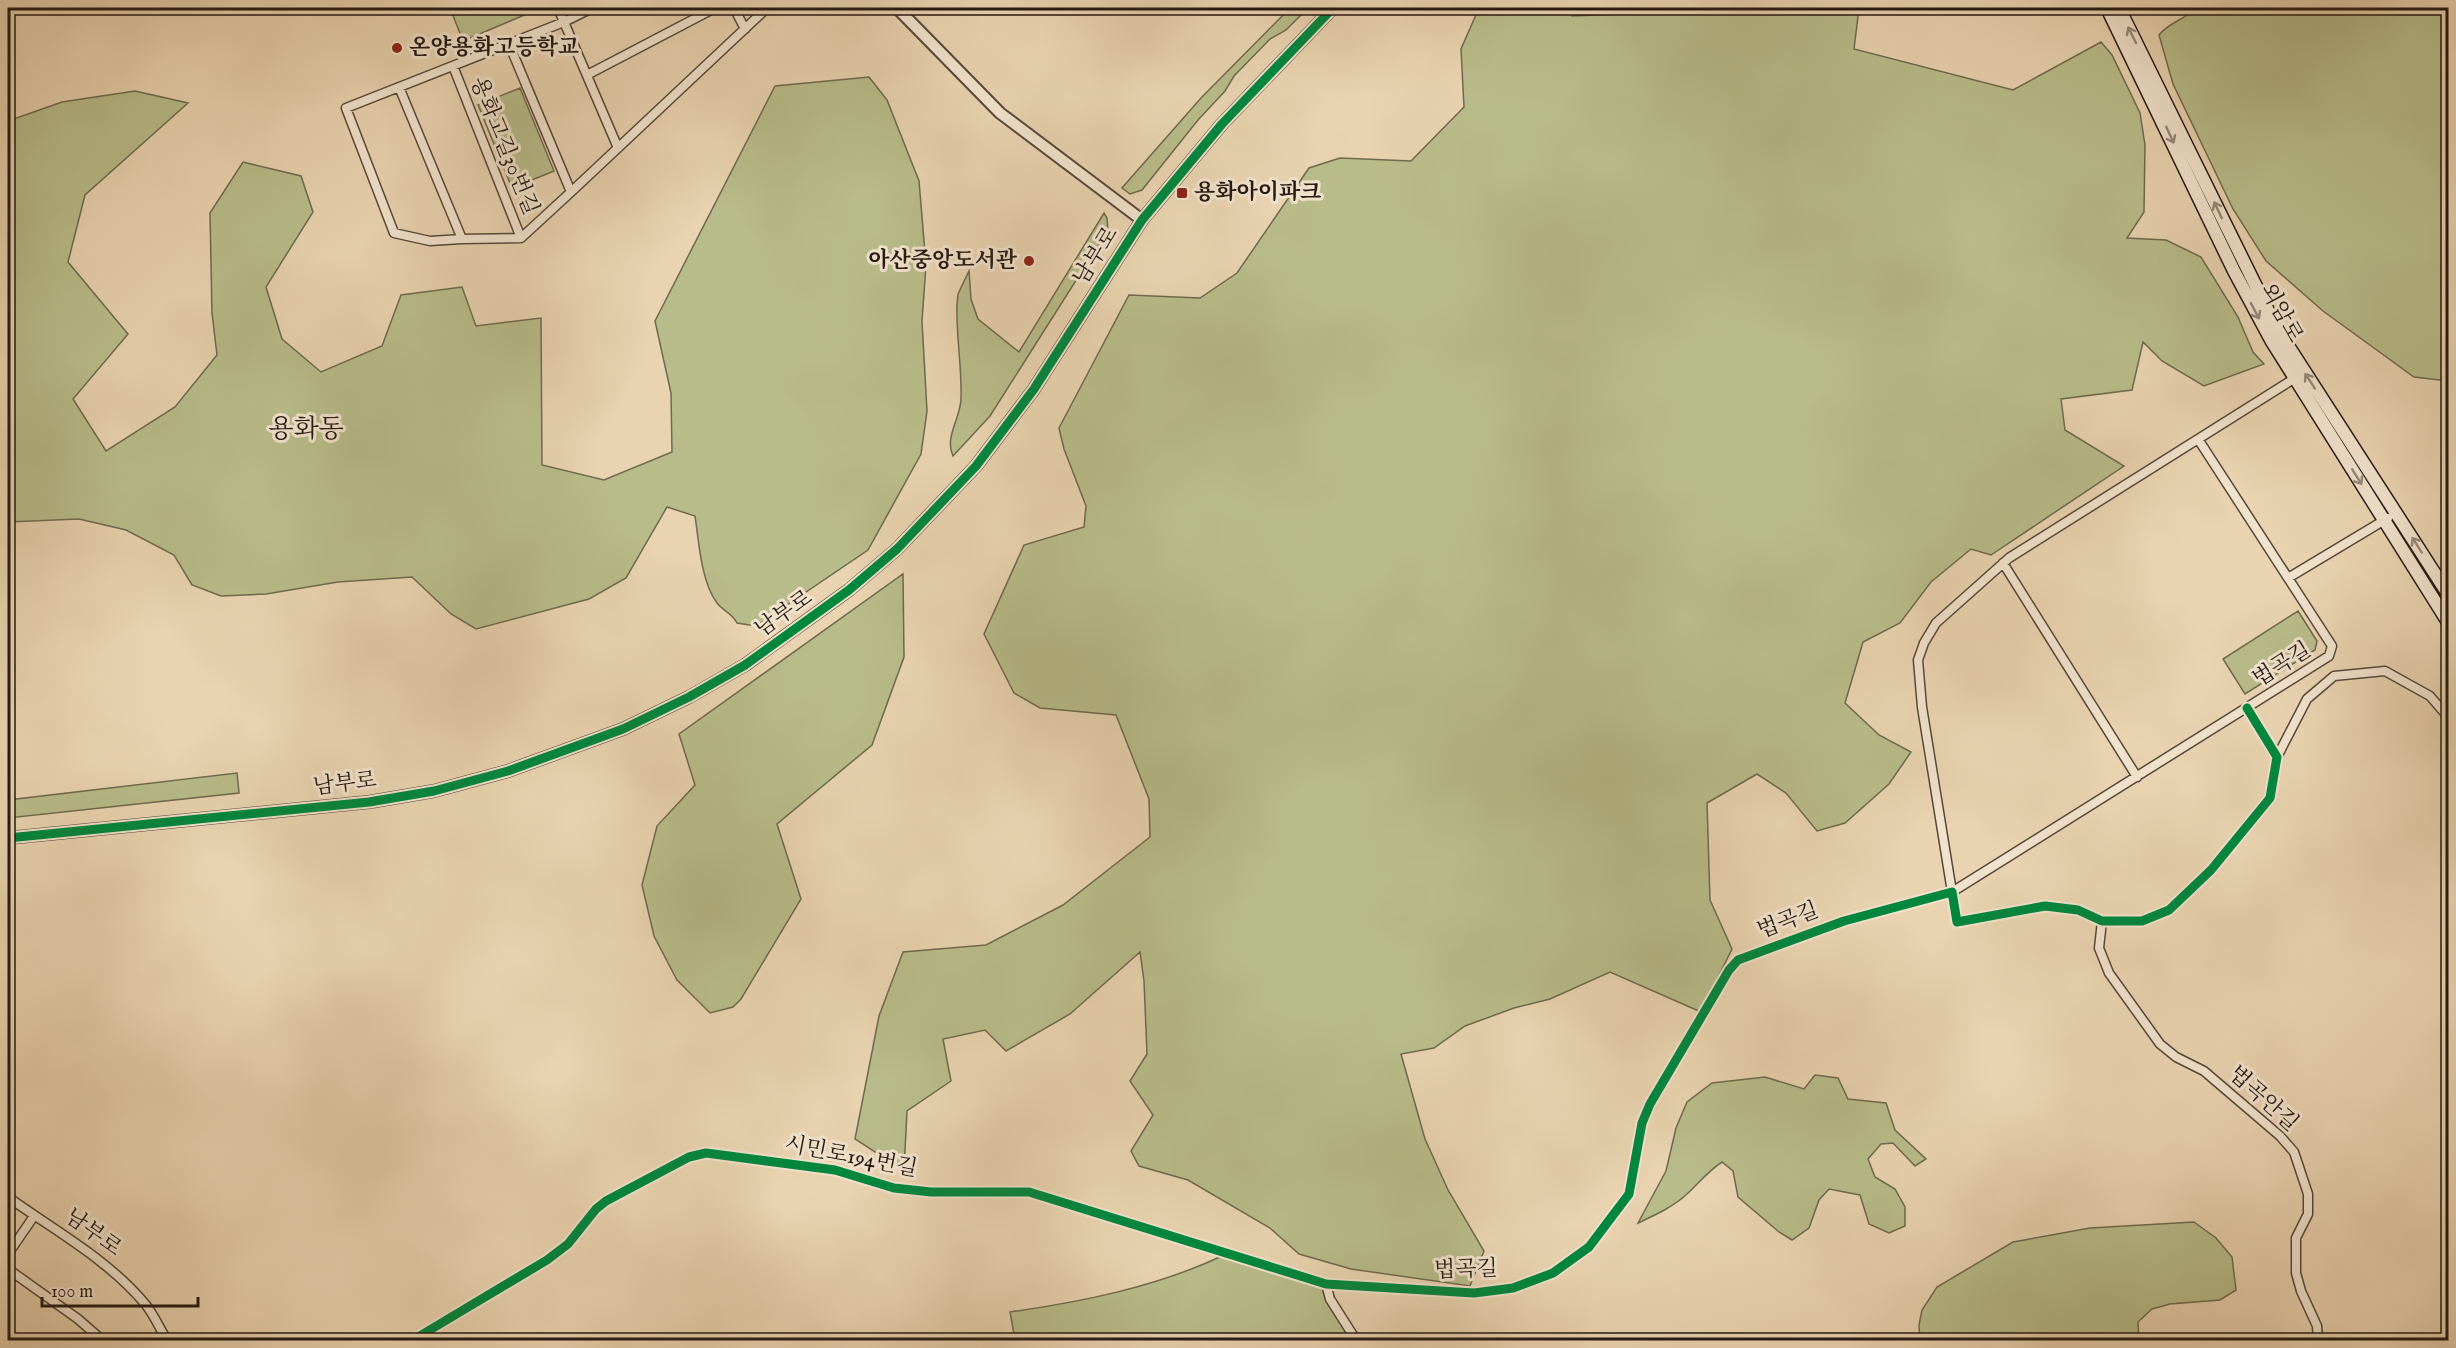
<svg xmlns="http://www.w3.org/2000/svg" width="2456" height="1348" viewBox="0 0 2456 1348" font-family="'IM FELL English','Noto Serif KR',serif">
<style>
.green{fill:#b8bc8a;stroke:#6e6a4e;stroke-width:1.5}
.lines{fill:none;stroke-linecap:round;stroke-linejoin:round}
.minor-casing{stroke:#56483a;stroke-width:11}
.tertiary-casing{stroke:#56483a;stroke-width:14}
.secondary-casing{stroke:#251912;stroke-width:15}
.minor{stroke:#f1e2cc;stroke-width:8}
.tertiary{stroke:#f1e2cc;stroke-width:10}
.secondary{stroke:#f1e2cc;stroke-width:12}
.cycleway-casing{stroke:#f1e2cc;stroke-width:13}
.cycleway{stroke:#00873e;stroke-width:9}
.oneway{stroke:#958878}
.poi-dot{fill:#8f2418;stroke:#f1e2cc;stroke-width:2}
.labels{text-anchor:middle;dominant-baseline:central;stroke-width:6;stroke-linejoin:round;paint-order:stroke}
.poi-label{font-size:22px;font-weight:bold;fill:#251912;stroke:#f1e2cc;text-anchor:start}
.street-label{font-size:22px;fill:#251912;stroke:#f1e2cc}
.quarter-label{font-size:26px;fill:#251912;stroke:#f1e2cc}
</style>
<rect width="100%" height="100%" fill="#e9d3b0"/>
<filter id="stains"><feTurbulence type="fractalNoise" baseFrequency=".00333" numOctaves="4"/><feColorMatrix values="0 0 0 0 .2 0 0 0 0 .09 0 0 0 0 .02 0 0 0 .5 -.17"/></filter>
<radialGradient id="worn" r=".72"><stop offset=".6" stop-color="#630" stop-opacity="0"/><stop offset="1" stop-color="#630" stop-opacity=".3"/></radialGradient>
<!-- green -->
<path class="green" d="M450,8H527L529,13L463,41Z
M1290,8H1303L1304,12L1286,30L1270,39L1234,76L1225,91L1198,120L1142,190L1130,194L1122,188L1201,98Z
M1479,8H1569L1572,16L1754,9L1757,8H1859L1854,49L2013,90L2101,42L2112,55L2140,113L2145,145L2144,212L2127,238L2166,240L2201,257L2238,317L2253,352L2264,364L2204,386L2162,361L2143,342L2132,390L2061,399L2065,430L2124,466L1991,555L1971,549L1931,582L1900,623L1863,642L1845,703L1879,735L1911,752L1889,784L1845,823L1817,831L1786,793L1757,774L1707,803L1710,900L1732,949L1701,1012L1610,972L1550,999L1514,1008L1465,1026L1434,1048L1401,1054L1425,1139L1448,1190L1484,1251L1470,1286L1351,1269L1299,1254L1270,1228L1188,1180L1139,1166L1131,1151L1153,1115L1130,1081L1147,1054L1144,981L1140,952L1070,1014L1006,1051L985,1030L943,1039L951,1081L907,1111L904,1171L855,1139L879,1016L903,952L986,945L1063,905L1150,837L1149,799L1116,715L1040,708L1014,693L984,634L1024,545L1084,527L1086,506L1064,449L1059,428L1129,295L1200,298L1237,273L1309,168L1340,158L1411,161L1464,107L1461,49Z
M2195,8H2448V381L2414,377L2323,311L2266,261L2233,209L2173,84L2159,35C2169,22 2185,20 2195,8Z
M869,77L887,100L919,181L926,265L922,321L927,411L921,454L868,550L756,626L737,623C732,613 723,611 717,603C701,582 699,542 695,516L667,507L626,578L589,599L476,629L451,614L412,577L338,582L266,594L221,596L192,585L174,555L126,530L79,519L8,522V121L62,102L135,91L188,103L85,195L68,262L128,334L73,399L106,451L175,407L217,355L212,313L210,213L243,162L301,176L313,212L266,287L282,339L321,372L382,346L401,295L462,287L476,326L541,318L542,465L604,480L672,452L671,393L655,321L775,86Z
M520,88L554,171L512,188L478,105Z
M1104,213L1107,218L1108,230L990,416L953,456C944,437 961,418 961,398C962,367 956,336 957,305L958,294L969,271L971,299L978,319L1019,352Z
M903,574L904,657L872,745L777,824L801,899L741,999L733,1007L710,1013L677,980L654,936L642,885L657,826L695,785L679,734Z
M2298,611L2317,641L2315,650L2245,694L2223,659Z
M237,773L239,793L8,818V800Z
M1815,1075L1838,1078L1848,1099L1886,1103L1895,1130L1926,1159L1915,1166L1893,1143L1881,1144L1868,1159L1875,1177L1895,1189L1905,1207V1226L1889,1233L1869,1224L1860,1195L1829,1189L1819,1200L1809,1228L1792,1240L1779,1232L1738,1197L1733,1171L1722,1162C1708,1171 1699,1183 1687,1194C1673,1207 1655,1215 1638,1223L1666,1171L1676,1128L1687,1102L1712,1083L1765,1077L1804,1089Z
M2194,1222L2216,1238L2232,1257L2236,1290L2220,1300L2170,1304L2152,1309L2138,1322L2139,1340H1920L1919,1325L1922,1310L1937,1287L2013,1242L2090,1228Z
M1222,1256L1279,1267L1320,1280L1346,1322L1365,1340H1015L1010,1312C1081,1302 1156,1287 1222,1256Z"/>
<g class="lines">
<defs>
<path id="minor" d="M558,8L618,148
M734,8L745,29
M453,66L521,238
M587,75L715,8
M399,87L462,239L430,241L394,233L346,108L564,22L592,8
M571,192L767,8
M462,239L521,238L571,192L509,44
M2295,378L2009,558L1936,623L1924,643L1918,660L1922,707L1952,892L2329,656L2332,646L2288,578L2388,518
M2198,439L2288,578
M2003,563L2137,777
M2277,757L2307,699L2334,676L2385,671L2430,696L2448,717
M2102,921L2099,948L2109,973L2160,1044L2176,1057L2204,1071L2280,1136L2294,1152L2308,1194V1214L2296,1238V1273L2301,1291L2317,1326L2318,1340
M8,1197C55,1231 108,1259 146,1305C154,1315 160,1329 167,1340
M8,1254L34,1216
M8,1269L78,1319L102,1340
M1326,1284L1330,1299L1356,1340
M8,1333L18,1340
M413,1340L547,1260L568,1244L596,1209L606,1201L689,1157L706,1153L835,1170L894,1188L931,1192H1029L1326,1284L1474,1293L1513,1288L1553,1273L1589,1247L1629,1194L1642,1123L1650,1104L1729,970L1738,960L1844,921L1952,892L1957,922L2045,906L2078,910L2102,921H2142L2169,910L2211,870L2270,798L2277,757L2247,708"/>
<path id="tertiary" d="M897,8L1000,113L1142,220
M8,838L369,802L434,791L508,771L623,729L689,697L745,665L849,590L897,549L976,466L1034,389L1142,220L1222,124L1333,8"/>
<path id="secondary" d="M2107,8L2234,271L2271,340L2448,622
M2119,8L2276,327L2448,594"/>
</defs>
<!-- minor casing -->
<use href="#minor" class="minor-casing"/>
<!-- tertiary casing -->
<use href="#tertiary" class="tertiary-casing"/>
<!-- secondary casing -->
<use href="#secondary" class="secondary-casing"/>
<!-- minor -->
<use href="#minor" class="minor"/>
<!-- tertiary -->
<use href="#tertiary" class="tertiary"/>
<!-- secondary -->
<use href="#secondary" class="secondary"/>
<defs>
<path id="cycleway" d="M8,838L369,802L434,791L508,771L623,729L689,697L745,665L849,590L897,549L976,466L1034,389L1142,220L1222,124L1333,8
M413,1340L547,1260L568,1244L596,1209L606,1201L689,1157L706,1153L835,1170L894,1188L931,1192H1029L1326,1284L1474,1293L1513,1288L1553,1273L1589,1247L1629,1194L1642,1123L1650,1104L1729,970L1738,960L1844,921L1952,892L1957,922L2045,906L2078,910L2102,921H2142L2169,910L2211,870L2270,798L2277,757L2247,708"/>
</defs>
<!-- cycleway casing -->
<use href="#cycleway" class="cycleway-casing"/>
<!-- cycleway -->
<use href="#cycleway" class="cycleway"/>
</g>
<!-- one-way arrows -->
<defs><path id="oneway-shaft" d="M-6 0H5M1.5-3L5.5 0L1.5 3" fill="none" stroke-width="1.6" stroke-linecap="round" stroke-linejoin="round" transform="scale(1.5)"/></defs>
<g class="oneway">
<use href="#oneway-shaft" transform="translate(2132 35) rotate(-116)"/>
<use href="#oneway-shaft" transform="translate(2170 135) rotate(65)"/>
<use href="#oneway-shaft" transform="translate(2218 210) rotate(-115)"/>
<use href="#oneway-shaft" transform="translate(2255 311) rotate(62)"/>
<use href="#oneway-shaft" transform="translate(2310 381) rotate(-123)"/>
<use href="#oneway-shaft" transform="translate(2357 477) rotate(58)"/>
<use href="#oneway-shaft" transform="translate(2417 545) rotate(-123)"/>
</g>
<!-- markers -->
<g class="poi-dot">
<circle cx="397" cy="48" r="6"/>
<rect x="1176" y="187" width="12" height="12" rx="3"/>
<circle cx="1029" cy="261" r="6"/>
</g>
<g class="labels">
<!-- poi labels -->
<g class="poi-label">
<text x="409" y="48">온양용화고등학교</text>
<text x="1194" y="193">용화아이파크</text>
<text x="1017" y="261" text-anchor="end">아산중앙도서관</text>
</g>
<!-- street labels -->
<g class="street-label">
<text transform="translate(504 146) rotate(68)">용화고길30번길</text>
<text transform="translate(1096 256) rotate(-58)">남부로</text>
<text transform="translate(2281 313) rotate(61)">외암로</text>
<text transform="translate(784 614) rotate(-35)">남부로</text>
<text transform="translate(2282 665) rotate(-32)">법곡길</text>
<text transform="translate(345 784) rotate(-7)">남부로</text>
<text transform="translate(1788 921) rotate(-21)">법곡길</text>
<text transform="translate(2263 1099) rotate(42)">법곡안길</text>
<text transform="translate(851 1157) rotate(11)">시민로194번길</text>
<text transform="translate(93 1233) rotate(36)">남부로</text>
<text transform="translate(1466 1270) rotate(-2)">법곡길</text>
</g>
<!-- quarter labels -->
<g class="quarter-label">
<text x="306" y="429">용화동</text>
</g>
</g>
<!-- margin -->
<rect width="2456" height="1348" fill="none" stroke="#e9d3b0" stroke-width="30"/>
<rect x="9" y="9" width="2438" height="1330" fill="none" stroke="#251912" stroke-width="3"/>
<rect x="15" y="15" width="2426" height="1318" fill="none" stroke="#251912" stroke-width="1.5"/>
<!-- scale -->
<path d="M42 1297v9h156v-9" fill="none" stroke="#251912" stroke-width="3"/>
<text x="51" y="1297" font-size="18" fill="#251912" stroke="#f1e2cc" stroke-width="4.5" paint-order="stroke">100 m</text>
<rect width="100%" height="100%" filter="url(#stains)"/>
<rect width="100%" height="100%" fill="url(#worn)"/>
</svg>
